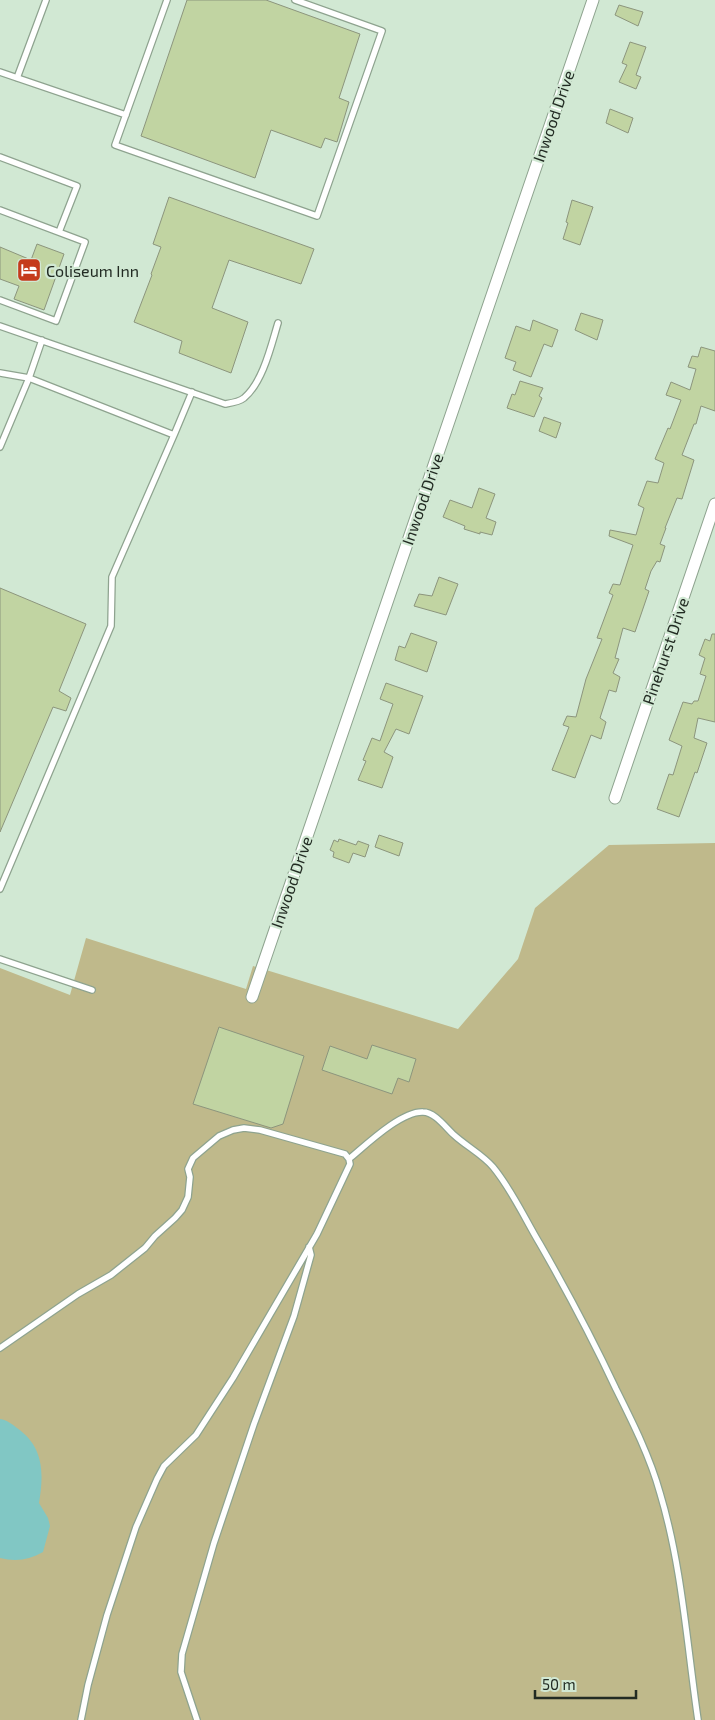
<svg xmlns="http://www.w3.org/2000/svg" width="715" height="1720" viewBox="0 0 715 1720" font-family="'Exo 2',sans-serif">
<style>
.green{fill:#bfb98b}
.water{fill:#81c7c4}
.building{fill:#c1d4a2;stroke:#8c957d}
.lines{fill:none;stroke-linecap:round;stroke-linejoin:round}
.service-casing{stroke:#8ea38f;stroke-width:8}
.minor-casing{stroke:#8ea38f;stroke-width:13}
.service{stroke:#fff;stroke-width:5.5}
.minor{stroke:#fff;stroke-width:11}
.labels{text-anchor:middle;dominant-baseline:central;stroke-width:4.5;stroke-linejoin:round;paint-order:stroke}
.street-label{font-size:16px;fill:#222b23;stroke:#d1e8d3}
.poi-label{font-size:16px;fill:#222b23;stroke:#d1e8d3;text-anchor:start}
</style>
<rect width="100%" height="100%" fill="#d1e8d3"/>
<!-- green -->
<path class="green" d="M715,843V1720H0V968L70,995L86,938L246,989L253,966L458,1029L518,959L535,908L609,845Z"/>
<!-- water -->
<path class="water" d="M0,1419C7,1420 12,1424 17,1428C44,1447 44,1473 39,1503L48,1518L50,1526L43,1552C29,1560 16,1562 0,1558Z"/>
<!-- building -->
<path class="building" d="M187,0H266L360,34L339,98L349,102L337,142L325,138L321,148L271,130L255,178L141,136Z
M619,5L643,12L638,26L615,15Z
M630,42L646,47L636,75L641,77L636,89L619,82L627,65L622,63Z
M610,109L633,118L628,133L606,123Z
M169,197L314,249L301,284L229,260L212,308L248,322L231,373L179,353L182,341L134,322L152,275L151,274L161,247L153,244Z
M572,200L593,207L580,245L563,239L568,223L566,222Z
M37,244L64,254L44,310L14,299L19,286L0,279V247L31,260Z
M581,313L603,320L597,340L575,330Z
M533,320L558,330L552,347L544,344L531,377L513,370L516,362L505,358L516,326L530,331Z
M701,347L715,351V411L701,406L696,424H694L682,455L694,460L682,499L677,498L665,528H666L660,544L665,546L660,562L657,561L651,571L645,589L649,591L635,632L623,628L615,658L619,659L613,673L620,677L616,692L609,690L600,718L606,722L601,739L591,735L575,778L552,770L569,727L563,725L567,716L576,717L586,679L602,639L597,638L613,595L609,593L613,584L620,585L633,545L609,536L610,530L636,535L644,508L638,505L647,481L658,483L664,463L655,459L668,428L670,429L681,400L666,395L671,382L690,390L696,369L688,367L692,356L698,357Z
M520,381L543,388L539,396L542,398L534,417L507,408L512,394L515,395Z
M544,417L561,423L556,438L539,431Z
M479,488L495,494L486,518L496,522L492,535L480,532V534L464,529L465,526L443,517L450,500L472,508Z
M439,577L458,584L446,615L414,606L419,594L432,596Z
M0,588L86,624L59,691L71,698L66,711L53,707L0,832Z
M411,633L437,642L427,672L395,660L399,646L405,648Z
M712,634H715V722L698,718L694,738L707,743L697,773L695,772L679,817L657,809L669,774L673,775L682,746L669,740L683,702L692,704L694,701H698L706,676L700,674L705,658L699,655L705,639L710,641Z
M386,683L423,696L409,734L396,729L384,752L393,757L382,788L358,780L366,761L363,760L372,738L380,741L393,704L380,699Z
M379,835L403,843L399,856L375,847Z
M339,839L356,845L358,841L369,845L365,857L353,853L349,863L333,857L334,852L330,850L334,840L338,842Z
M219,1027L304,1056L283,1124L271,1128L193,1104Z
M372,1045L416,1059L409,1082L398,1078L392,1094L322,1070L330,1046L367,1059Z"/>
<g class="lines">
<defs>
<path id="service" d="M167,0L115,145L317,216L382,31L295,0
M0,72L126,115
M17,78L46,0
M0,157L77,186L59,232
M0,210L85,242L56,321L0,300
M0,326L225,404C231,403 239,402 244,398C263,382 271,346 278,323
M0,373L29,378L174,435L112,577L111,626L0,889
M174,435L192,392
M0,447L29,378L42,340
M0,959L92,990
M349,1159C366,1145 401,1111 423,1112C435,1112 446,1128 454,1135C466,1146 483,1155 493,1167C512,1190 525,1219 540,1244C567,1291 593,1340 616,1389C633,1423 650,1457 660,1493C682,1566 687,1645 698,1720
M0,1348L78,1294L111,1275L145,1248L155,1236L175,1218L182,1210L188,1197L190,1177L188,1169L193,1158L219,1136L233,1130L244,1128L260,1130L345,1154L349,1159L350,1164L317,1234L233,1378L196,1435L164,1466L157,1479L136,1527L107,1615L88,1685L81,1720
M197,1720L181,1672L182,1654L214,1543L254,1424L294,1316L311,1255L309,1247"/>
<path id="minor" d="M615,798L715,504
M252,997L593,0"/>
</defs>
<!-- service casing -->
<use href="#service" class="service-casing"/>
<!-- minor casing -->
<use href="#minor" class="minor-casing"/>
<!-- service -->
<use href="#service" class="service"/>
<!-- minor -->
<use href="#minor" class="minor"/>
</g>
<!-- icons -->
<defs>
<symbol id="hotel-square" viewBox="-11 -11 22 22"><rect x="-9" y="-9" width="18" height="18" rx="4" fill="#c53b1c" stroke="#d1e8d3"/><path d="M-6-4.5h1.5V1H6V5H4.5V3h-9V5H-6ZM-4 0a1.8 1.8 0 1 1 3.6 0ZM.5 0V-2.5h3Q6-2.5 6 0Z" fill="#fff"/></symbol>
</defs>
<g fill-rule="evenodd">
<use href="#hotel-square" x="15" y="256" width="28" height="28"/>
</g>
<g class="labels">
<!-- street labels -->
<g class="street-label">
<text transform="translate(553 116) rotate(-71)">Inwood Drive</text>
<text transform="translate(422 499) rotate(-71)">Inwood Drive</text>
<text transform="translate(665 651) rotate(-71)">Pinehurst Drive</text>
<text transform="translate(291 882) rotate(-71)">Inwood Drive</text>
</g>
<!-- poi labels -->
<g class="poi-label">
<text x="46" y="270">Coliseum Inn</text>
</g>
</g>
<!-- scale -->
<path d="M535 1690v8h101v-8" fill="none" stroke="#222b23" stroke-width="2.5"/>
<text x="542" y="1690" font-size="15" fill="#222b23" stroke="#d1e8d3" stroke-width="4" paint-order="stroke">50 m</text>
</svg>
